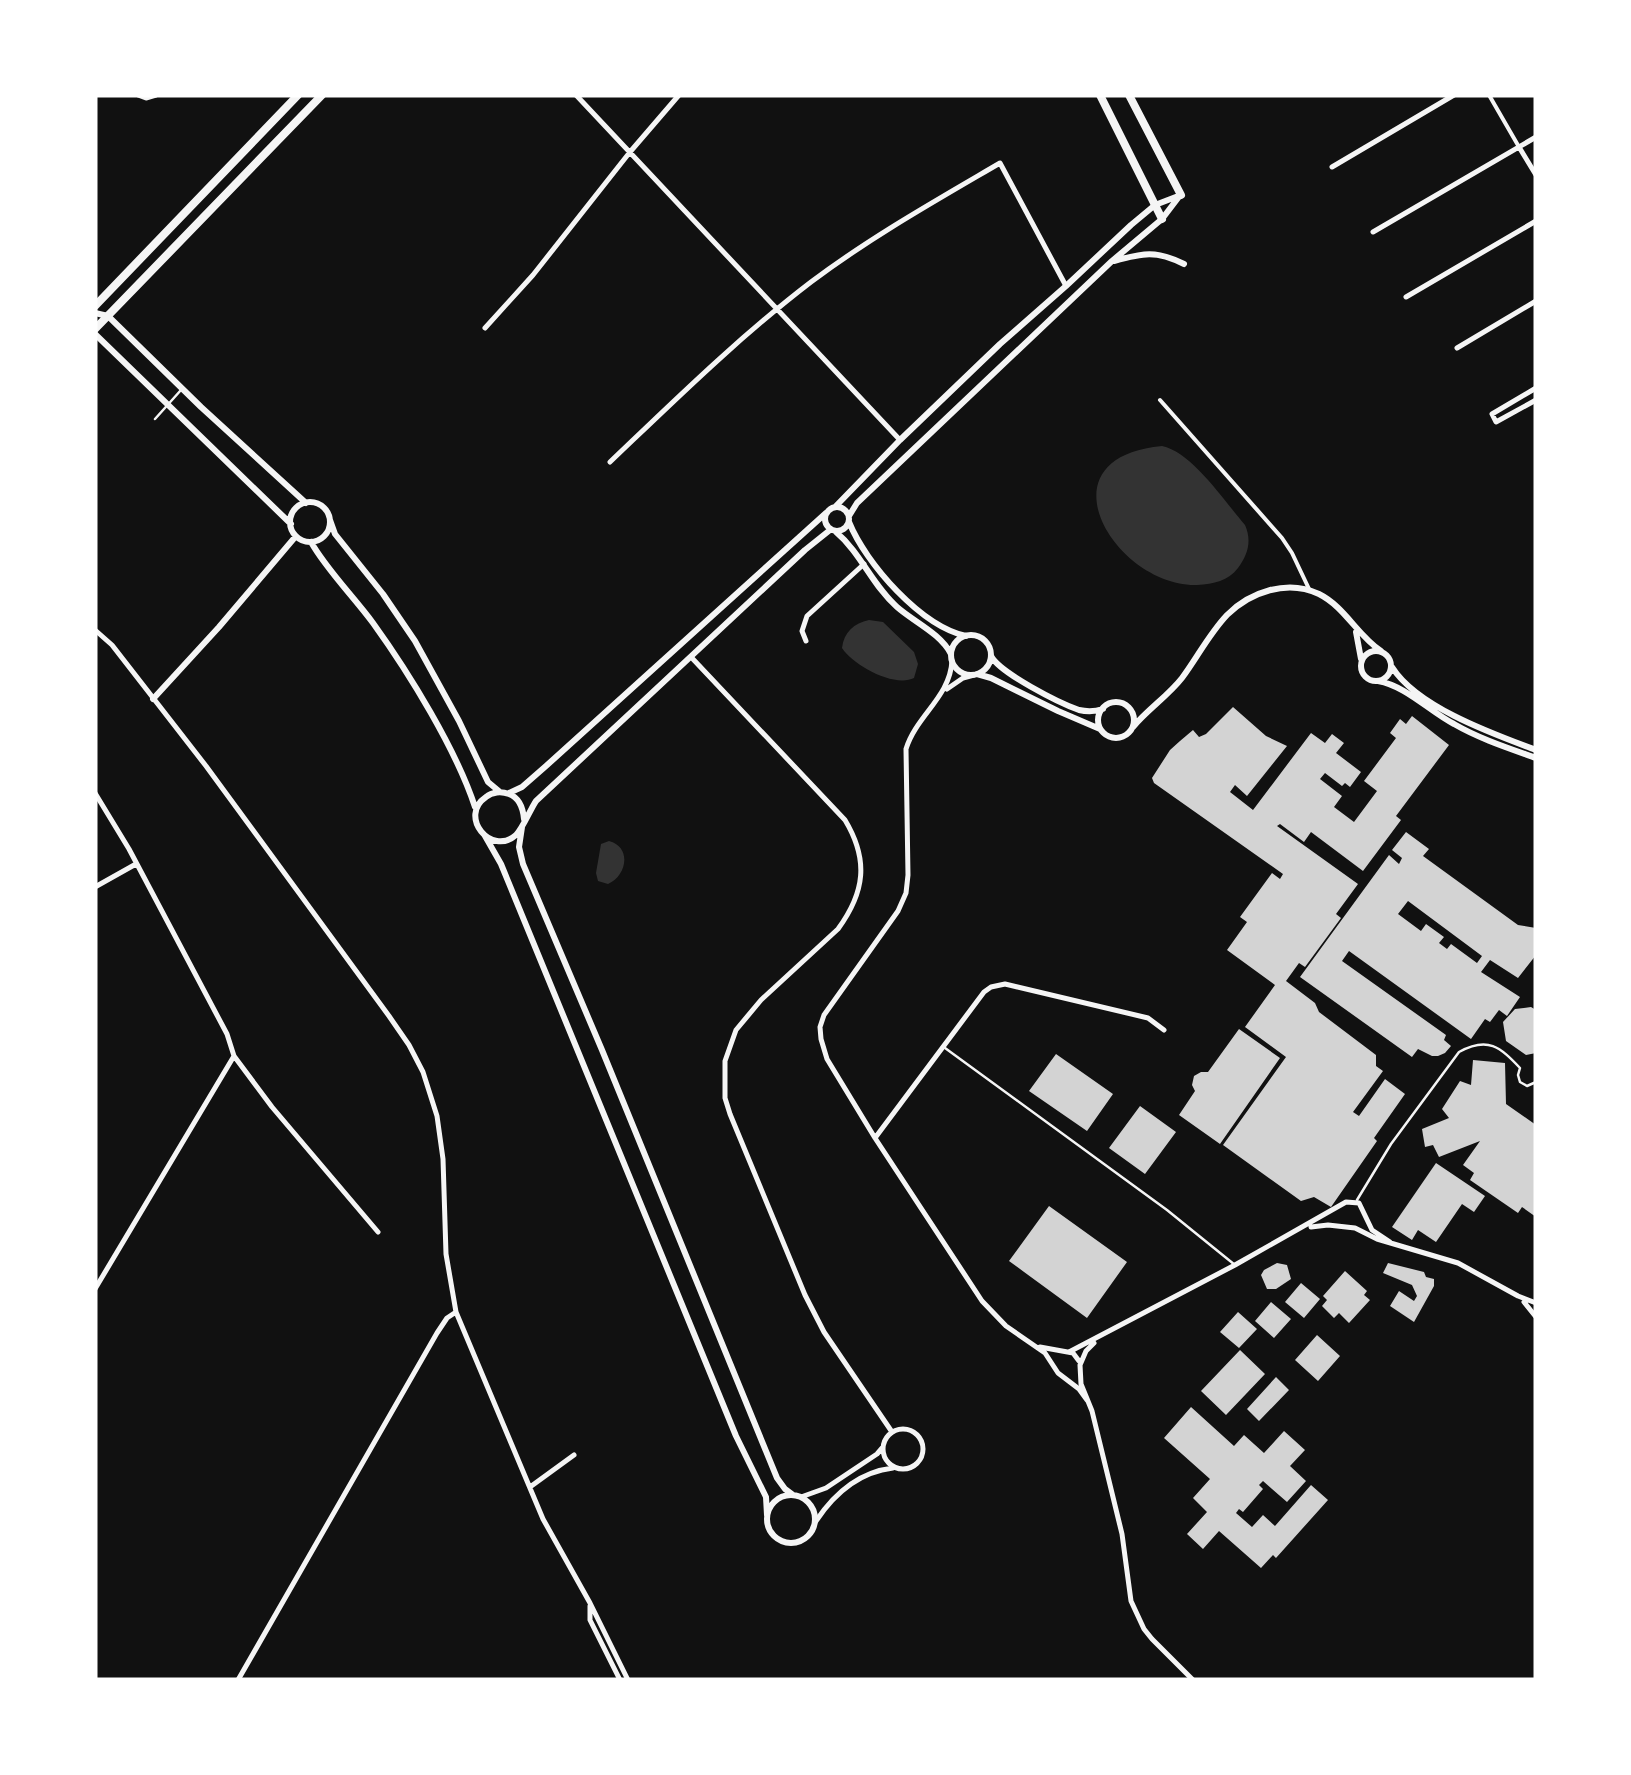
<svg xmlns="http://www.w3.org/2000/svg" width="1631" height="1775" viewBox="0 0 1631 1775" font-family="'Titillium Web',sans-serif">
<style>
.water{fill:#333}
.building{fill:#d3d3d3;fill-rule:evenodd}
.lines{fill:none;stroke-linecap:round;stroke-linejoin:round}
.service{stroke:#f5f5f5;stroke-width:2.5}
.pedestrian{stroke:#f5f5f5;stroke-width:4}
.minor{stroke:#f5f5f5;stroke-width:5}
.tertiary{stroke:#f5f5f5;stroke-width:6}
.secondary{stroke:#f5f5f5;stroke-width:8}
.primary{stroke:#f5f5f5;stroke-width:8}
</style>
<rect width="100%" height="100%" fill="#111"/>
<!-- water -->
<path class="water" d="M1162,446C1192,452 1225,502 1245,525C1252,541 1248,554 1238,568C1228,581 1214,584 1197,585C1116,587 1036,458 1162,446Z
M869,620L883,622L914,652L918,664L914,678C894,688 853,665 842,648C844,632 854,623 869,620Z
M609,841C632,847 627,876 608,884L598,881L596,873L601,844Z"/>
<!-- building -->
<path class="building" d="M1233,707L1266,736L1287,746L1247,796L1235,785L1230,792L1253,810L1311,733L1325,743L1332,734L1344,743L1336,753L1361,772L1350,787L1345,783L1342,786L1325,773L1320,779L1342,796L1334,807L1354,822L1377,791L1364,781L1396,738L1390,733L1400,719L1406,724L1412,716L1449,745L1396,816L1401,820L1363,871L1311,832L1304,842L1280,824L1277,826L1358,884L1336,914L1341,918L1305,967L1299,963L1286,981L1315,1003L1319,1012L1376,1055V1066L1383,1071L1353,1112L1359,1116L1385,1079L1405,1094L1374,1138L1377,1141L1331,1207L1314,1197L1301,1201L1223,1145L1286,1057L1245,1027L1275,985L1227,950L1247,922L1240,917L1272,873L1280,879L1283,874L1154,783L1152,778L1170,750L1180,741L1193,730L1199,737L1206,734Z
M1406,832L1429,849L1423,856L1518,925L1536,928V955L1518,978L1490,960L1481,972L1520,997L1507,1016L1499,1010L1490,1022L1485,1019L1471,1039L1349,951L1342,961L1446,1035L1444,1040L1451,1046L1445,1053L1438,1056H1432L1418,1049L1412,1057L1300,977L1389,855L1399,864L1402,858L1392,850ZM1408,901L1482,956L1477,963L1451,944L1447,949L1439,943L1444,937L1426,924L1421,931L1398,914Z
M1531,1007L1536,1010V1053L1526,1055L1506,1041L1503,1022L1515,1009Z
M1239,1029L1280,1058L1220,1144L1179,1115L1195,1091L1192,1085L1194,1076L1201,1072H1208Z
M1056,1054L1113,1094L1087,1131L1029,1091Z
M1473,1060L1505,1063L1506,1104L1536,1125V1217L1522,1207L1518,1213L1470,1180L1474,1173L1463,1165L1480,1141L1439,1157L1433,1145L1425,1147L1422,1129L1449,1118L1442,1109L1460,1081L1471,1085Z
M1140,1106L1176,1132L1145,1174L1109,1148Z
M1436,1163L1485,1196L1474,1212L1462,1204L1436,1242L1418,1230L1412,1240L1392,1227Z
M1049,1206L1127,1262L1087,1318L1009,1261Z
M1277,1263L1287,1265L1291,1279L1276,1289H1267L1261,1275L1264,1270Z
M1388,1263L1424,1272L1426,1277L1434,1279V1286L1414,1322L1390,1306L1399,1291L1414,1301L1417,1296L1412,1285L1383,1273Z
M1345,1271L1367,1291L1364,1295L1370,1300L1349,1323L1339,1313L1334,1318L1322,1306L1327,1300L1323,1296Z
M1301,1283L1320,1299L1304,1318L1285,1302Z
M1271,1302L1291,1319L1274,1338L1255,1321Z
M1238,1312L1257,1329L1239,1348L1220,1332Z
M1317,1335L1340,1356L1318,1381L1295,1360Z
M1240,1350L1265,1374L1226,1415L1201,1391Z
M1276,1377L1289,1390L1259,1421L1247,1409Z
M1191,1407L1234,1446L1244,1435L1264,1453L1284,1431L1305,1450L1290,1466L1306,1481L1287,1502L1263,1481L1259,1485L1263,1489L1243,1512L1239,1509L1236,1513L1252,1527L1263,1515L1275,1526L1311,1485L1328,1500L1276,1558L1273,1555L1261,1568L1219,1531L1203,1549L1187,1534L1207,1512L1193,1498L1210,1479L1164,1438Z"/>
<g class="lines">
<!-- service -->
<path class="service" d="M155,419L181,390
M945,1048L1167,1210L1235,1265
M1357,1200L1391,1144L1459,1052C1488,1036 1500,1047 1520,1068L1518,1075L1520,1082L1527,1086L1536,1082"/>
<!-- pedestrian -->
<path class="pedestrian" d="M1489,95L1519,147
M1160,400L1282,538L1292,553L1310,591"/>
<!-- minor -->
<path class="minor" d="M138,95L146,98L156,95
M576,95L900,440
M1519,147L1536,175
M1332,167L1454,95
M1373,232L1536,137
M1406,297L1536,221
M485,328L533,275L630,152L679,95
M1457,348L1536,301
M1536,388L1492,414L1496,422L1536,400
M610,462C675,400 739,337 811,282C871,237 935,201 1000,163L1066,286
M95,630L112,645L206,766L389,1016L409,1045L423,1072L437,1116L443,1159L446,1254L456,1312L543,1519L590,1603L628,1680
M806,641L802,631L807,616L864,564
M691,657L845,820C869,860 865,892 838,929L761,1000L736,1030L725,1061V1098L730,1114L805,1295L824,1332L892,1432
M952,661C950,697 916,716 906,749L908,875L906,893L898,911L824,1015L820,1027L821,1039L827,1059L875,1138L982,1301L1006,1326L1045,1353L1058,1373L1079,1389L1087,1400
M947,689L963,678L974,675
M95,793L129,849L227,1034L234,1056L272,1107L378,1232
M95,887L136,864
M875,1138L984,992L991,987L1005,984L1148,1018L1164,1030
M1311,1227L1328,1225L1355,1228L1377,1239L1458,1263L1518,1296L1536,1303
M95,1289L234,1056
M1524,1302L1536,1317
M1094,1343L1086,1351L1080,1365L1081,1384L1092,1411L1122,1534L1131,1601L1144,1629L1152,1639L1193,1680
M1040,1347L1073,1353L1079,1361
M1069,1352L1235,1265L1346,1202L1359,1203L1372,1230L1390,1242
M883 1449a20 20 0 1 1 40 0a20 20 0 1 1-40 0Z
M530,1487L574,1455
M801,1497L826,1488L877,1454L883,1447
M816,1521C834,1494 859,1472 893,1468
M590,1606V1620L620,1680
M238,1680L437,1333L447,1318L456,1312"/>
<!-- tertiary -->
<path class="tertiary" d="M1114,261C1143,253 1156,250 1184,264
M95,313L108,316L201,407L306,503
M95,334L291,524
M290 522a20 20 0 1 1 40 0a20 20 0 1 1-40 0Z
M825 519a12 12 0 1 1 24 0a12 12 0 1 1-24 0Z
M835,507L900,440L1000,344L1066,286L1131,225L1155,205L1181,195
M849,516L857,503L1112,261L1162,219L1178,198
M330,520L335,534L383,594L415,641L459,721L488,782L500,792
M849,522C866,564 921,626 966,636
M836,532C861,553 872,585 897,607C914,622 940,633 951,654
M311,542C326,569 354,597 373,623C409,673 456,749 475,807
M1356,632L1361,659
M951 655a20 20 0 1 1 40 0a20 20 0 1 1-40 0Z
M1361 666a15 15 0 1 1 30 0a15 15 0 1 1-30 0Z
M991,656C1000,673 1059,703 1079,710C1088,712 1094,712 1103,709
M1392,667C1417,707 1493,734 1536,750
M977,674L991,678L1058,711L1100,729
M1378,681C1406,686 1429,711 1454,724C1480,739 1508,748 1536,758
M153,699L219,627L296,536
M1098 720a18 18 0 1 1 36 0a18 18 0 1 1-36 0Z
M1133,727C1148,709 1168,696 1182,678C1197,658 1209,634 1227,615C1250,592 1287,579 1319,594C1345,607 1357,635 1381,651
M509,793L522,787L546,766L826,513
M524,819C523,808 520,798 509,794C501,791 492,792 486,797C458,816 491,857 516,835C523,828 530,810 536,801L805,550L830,530
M522,827L519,847L523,864L602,1050L777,1478L785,1489L793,1495
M485,836L501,864L736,1436L766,1497L767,1515
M767 1519a24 24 0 1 1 48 0a24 24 0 1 1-48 0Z"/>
<!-- secondary -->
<path class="secondary" d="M1100,95L1162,219
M1129,95L1181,195"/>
<!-- primary -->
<path class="primary" d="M95,306L298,95
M95,329L322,95"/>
</g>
<!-- border -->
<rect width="1631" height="1775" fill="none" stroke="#ffffff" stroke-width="195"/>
</svg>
